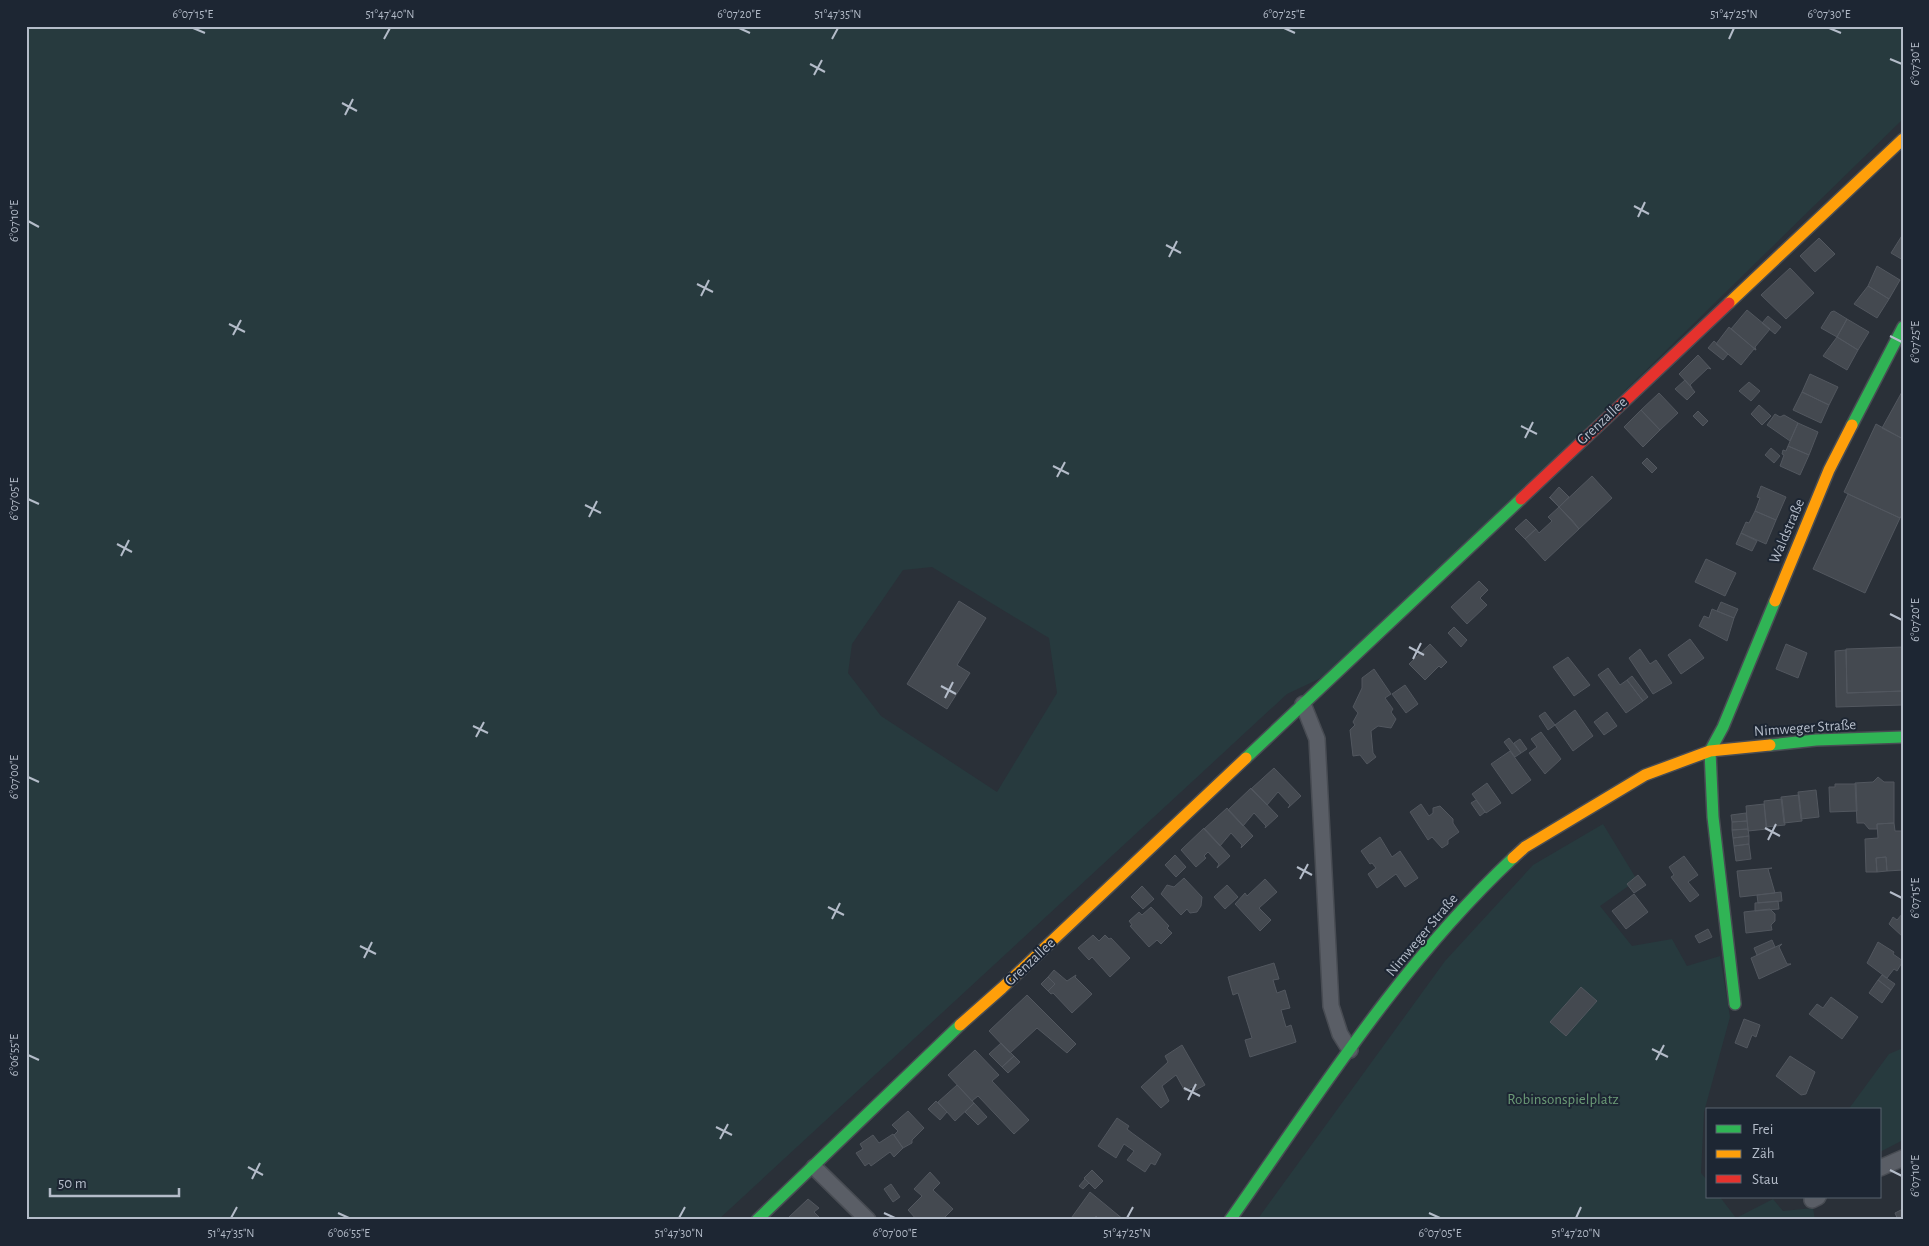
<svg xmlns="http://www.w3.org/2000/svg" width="1929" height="1246" viewBox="0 0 1929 1246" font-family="'Alegreya Sans',sans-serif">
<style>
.green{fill:#273a3e;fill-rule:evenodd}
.building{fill:#444950;stroke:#52575f}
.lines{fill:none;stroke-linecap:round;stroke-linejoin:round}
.street-casing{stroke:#484c53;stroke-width:18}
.fast-casing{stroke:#484c53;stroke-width:14}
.slow-casing{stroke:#484c53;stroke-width:14}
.jam-casing{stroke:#484c53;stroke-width:14}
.street{stroke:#5a5e66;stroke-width:15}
.fast{stroke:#30b455;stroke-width:11}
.slow{stroke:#ff9f0a;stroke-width:11}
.jam{stroke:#e5322d;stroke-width:11}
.ticks{fill:none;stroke:#b4bcc9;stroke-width:2}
.labels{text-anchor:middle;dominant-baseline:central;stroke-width:4;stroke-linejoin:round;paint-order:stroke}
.street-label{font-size:15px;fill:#b4bcc9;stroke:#1d2633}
.park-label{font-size:15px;fill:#6b9a76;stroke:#1d2633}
.neatline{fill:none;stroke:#b4bcc9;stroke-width:2}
.ticks-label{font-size:12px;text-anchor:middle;fill:#b4bcc9}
</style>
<rect width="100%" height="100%" fill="#2a3038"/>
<!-- green -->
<path class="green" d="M26,26H1903V119L1340,669L1287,694L718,1220H26ZM932,567L1049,638L1057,693L997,792L881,716L848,673L852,644L903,570Z
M1603,824L1637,880L1600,906L1632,946L1672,939L1687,966L1720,956L1730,1017L1704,1112L1701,1173L1708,1181V1197H1720L1736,1218L1773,1199L1783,1211L1813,1208L1815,1220H1257L1445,961L1533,865Z
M1903,1048V1140L1880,1152V1110H1848L1889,1054Z"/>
<!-- building -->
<path class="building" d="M1903,234V260L1891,253Z
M1819,238L1835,254L1815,272L1800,256Z
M1877,266L1900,280L1889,299L1868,286Z
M1790,268L1814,293L1786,319L1761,295Z
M1868,286L1889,299L1877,318L1854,304Z
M1747,310L1770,329L1755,347L1756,350L1731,329Z
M1834,311L1847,319L1837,337L1821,328L1831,312Z
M1768,316L1781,327L1775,334L1762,323Z
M1847,319L1869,332L1858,350L1837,337Z
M1729,327L1756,350L1754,349L1741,365L1716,344Z
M1837,337L1858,350L1847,370L1823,356Z
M1714,341L1728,354L1723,360L1708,348Z
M1698,355L1711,369L1708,368L1690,385L1692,388L1679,374Z
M1810,374L1838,387L1829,405L1802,392Z
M1685,380L1695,392L1687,400L1675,389Z
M1749,382L1760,391L1751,401L1739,391Z
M1903,390V439L1882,428Z
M1802,392L1829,405L1821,423L1793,410Z
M1659,393L1678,413L1660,430L1641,410Z
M1759,405L1771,416L1762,425L1751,414Z
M1641,410L1660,430L1643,447L1624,427Z
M1698,411L1708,421L1703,426L1693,416Z
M1775,414L1780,417L1784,415L1798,423L1790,441L1767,425Z
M1798,423L1818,432L1809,455L1788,446Z
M1876,424L1903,439V513L1900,518L1844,492Z
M1788,446L1809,455L1800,475L1780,466L1784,455L1782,454L1783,450L1786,451Z
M1771,448L1780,456L1774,463L1765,455Z
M1647,458L1657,468L1652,473L1642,463Z
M1592,476L1612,498L1579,529L1559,507Z
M1761,486L1786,497L1776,520L1755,511L1760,498L1757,497Z
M1559,487L1569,497L1559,507L1550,497Z
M1848,494L1900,518L1865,593L1813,569Z
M1549,497L1572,520L1579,529L1545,561L1525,539L1536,529L1539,533L1552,521L1548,517L1559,507Z
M1755,511L1776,520L1766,544L1741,533L1746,522L1749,523Z
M1526,519L1536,529L1525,539L1515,529Z
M1741,533L1757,541L1752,551L1736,544Z
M1706,559L1736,573L1725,596L1695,582Z
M1479,581L1488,590L1480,598L1487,605L1467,624L1451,607Z
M959,601L986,618L957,665L970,673L947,709L907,684Z
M1721,602L1738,609L1734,618L1717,611Z
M1712,609L1734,618L1727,641L1699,626L1704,616L1709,618Z
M1454,627L1467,640L1461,647L1448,633Z
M1690,639L1704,658L1681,674L1668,655Z
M1430,644L1447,662L1441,668L1439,666L1425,680L1409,664Z
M1786,644L1807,653L1798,678L1776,669Z
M1903,647V691L1847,693L1846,649Z
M1640,649L1650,664L1656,660L1672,683L1653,694L1629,658Z
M1846,650L1847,693L1903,691V705L1836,707L1835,651Z
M1568,657L1590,685L1574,696L1553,667Z
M1608,668L1620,685L1627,680L1643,701L1626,713L1598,675Z
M1374,669L1391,694L1385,698L1393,709L1391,712L1396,719L1391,728L1378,726L1371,731L1373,753L1376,757L1367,764L1360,755L1353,756L1350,730L1355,725L1353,722L1358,713L1353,707L1362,688V678Z
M1632,676L1648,697L1643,701L1627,680Z
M1405,685L1418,704L1406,713L1392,694Z
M1575,710L1593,736L1573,751L1555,725Z
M1545,712L1555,725L1548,730L1539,716Z
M1607,712L1617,726L1604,735L1594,722Z
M1541,732L1561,759L1545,774L1529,753L1537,747L1531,739Z
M1509,738L1521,753L1515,757L1504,742Z
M1520,739L1527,749L1521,753L1514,743Z
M1510,751L1531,780L1512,794L1491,764Z
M1274,768L1301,796L1288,808L1290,805L1278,792L1267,805L1251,789Z
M1878,777L1884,782H1894V823L1877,824V829H1869L1864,823H1857L1855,783L1873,782Z
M1487,783L1501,803L1486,813L1472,794Z
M1835,784H1856L1857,811L1830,812L1829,787H1835Z
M1251,788L1278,816L1265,828L1266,826L1254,813L1243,826L1228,810Z
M1816,790L1819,817L1801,819L1798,792Z
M1799,795L1802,821L1784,823L1781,797Z
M1782,799L1785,825L1766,827L1764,801Z
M1476,800L1485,812L1480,816L1471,803Z
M1421,804L1429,816L1433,813V808L1440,806L1453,819V823L1459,832L1448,840V844L1442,848L1432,837L1428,840L1410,812Z
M1764,804L1767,829L1748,831L1746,806Z
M1227,808L1253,836L1241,848L1242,845L1231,833L1220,846L1204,829Z
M1746,813L1747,821L1732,822L1731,815Z
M1747,821L1748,829L1732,830V822Z
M1894,823L1895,831H1903V870L1887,871L1886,857L1876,858L1877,872H1866L1865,839L1878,838L1877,824Z
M1204,828L1230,856L1217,868L1219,864L1208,852L1204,856L1206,858L1196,867L1181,850Z
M1748,829L1749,836L1733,838L1732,830Z
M1749,836V844L1734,846L1733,838Z
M1380,837L1392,857L1400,851L1418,878L1405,887L1396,874L1377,888L1368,874L1376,868L1372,863L1370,864L1361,851Z
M1749,844L1751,859L1736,861L1734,846Z
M1175,855L1186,867L1176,877L1165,865Z
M1684,856L1698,875L1688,882L1699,895L1690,902L1671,877L1674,875L1669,867Z
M1886,857L1887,871L1877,872L1876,858Z
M1772,868L1768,869L1775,893L1740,897L1737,871Z
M1638,875L1646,885L1634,893L1627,884Z
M1184,878L1202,897L1201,906L1197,912L1190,913L1187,909L1181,915L1161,894L1167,885L1174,887Z
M1265,879L1277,892L1259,908L1271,920L1260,931L1235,904L1245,893L1247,896Z
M1227,885L1238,897L1225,909L1214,897Z
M1142,886L1154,899L1143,909L1131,897Z
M1781,892L1782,901L1758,903L1757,895Z
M1634,894L1648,912L1626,929L1612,911Z
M1778,901L1779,909L1755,911V903Z
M1151,907L1169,926L1167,928L1172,933L1161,944L1157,940L1149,947L1130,926L1132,925L1129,921L1139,912L1142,915Z
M1770,909L1775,914V921L1771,925L1772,930L1746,933L1744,912Z
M1903,913V937L1889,924L1893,917L1897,920Z
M1708,929L1712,937L1699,943L1695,936Z
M1093,935L1099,941L1105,935L1109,939L1111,938L1130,958L1110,977L1092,957L1089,960L1078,948Z
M1772,940L1775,947L1757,955L1754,948Z
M1878,942L1894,952L1893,954L1903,961L1897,971L1894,969L1887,978L1867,963Z
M1782,944L1779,947L1787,964H1791L1759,979L1751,958Z
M1274,963L1279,979L1273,980L1277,993L1285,990L1290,1008L1281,1010L1286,1027L1291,1025L1296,1042L1250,1057L1245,1040L1252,1038L1238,993L1233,995L1228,977Z
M1054,970L1067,981L1076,975L1075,977L1092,994L1072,1013L1053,993L1051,994L1048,991L1055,984L1048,977Z
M1882,975L1895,984L1891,990L1878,980Z
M1048,977L1055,984L1048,991L1041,984Z
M1878,980L1891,990L1882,1003L1869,993Z
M1581,987L1597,1001L1566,1036L1550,1022Z
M1027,995L1076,1044L1067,1053L1037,1028L1010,1053L989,1031Z
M1831,997L1858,1017L1842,1039L1809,1014L1817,1004L1823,1008Z
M1744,1019L1760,1025L1756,1037L1752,1035L1747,1048L1735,1043Z
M1001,1043L1014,1056L1002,1067L989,1054Z
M1182,1045L1205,1085L1194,1091L1192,1087L1185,1091L1176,1075L1162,1086L1169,1101L1161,1108L1141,1087L1168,1062L1165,1056Z
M975,1050L999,1075L992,1081L1029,1120L1014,1134L978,1096L972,1101L948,1075Z
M1014,1056L1020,1062L1008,1073L1002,1067Z
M1790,1056L1815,1072L1806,1094L1801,1095L1776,1076Z
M957,1085L974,1103L955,1121L938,1102Z
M936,1101L947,1112L940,1120L928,1109Z
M974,1103L987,1117L978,1125L965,1112Z
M908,1111L924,1128L912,1140V1143L903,1148L894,1135L898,1131L892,1125Z
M1117,1118L1129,1126L1127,1129L1132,1133L1161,1154L1155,1165L1151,1163L1145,1172L1127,1160L1134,1151L1124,1144L1116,1158L1098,1146Z
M893,1134L903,1148L894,1157L890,1152L871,1166L869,1163L865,1166L856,1153L863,1149L860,1144L873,1135L879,1143Z
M1092,1170L1103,1181L1095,1189L1084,1178Z
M930,1172L940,1183L933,1190L953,1209L942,1220H917L908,1210L922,1196L914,1189Z
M1085,1179L1089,1183L1083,1189L1079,1186Z
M891,1184L900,1197L893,1202L884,1189Z
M1090,1192L1124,1220H1100L1096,1216L1093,1220H1075L1072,1217Z
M808,1199L819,1208L814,1212L822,1220H790L788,1218Z
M1903,1209V1218L1898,1220L1895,1213Z"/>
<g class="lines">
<defs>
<path id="street" d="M1303,704L1317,739L1331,1006L1340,1034L1350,1050
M814,1167L868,1220
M1880,1168L1903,1158
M1812,1200L1818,1197"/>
<path id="fast" d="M1852,425L1903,327
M1770,745L1816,740L1903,737
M1246,758L1521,499
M1735,1004L1713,817L1710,751L1723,727L1775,601
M757,1220L960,1025
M1230,1220C1318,1095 1401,963 1513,858"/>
<path id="slow" d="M1729,303L1903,139
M1775,601L1829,470L1852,425
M1513,858L1525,847L1645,775L1710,751L1770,745
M960,1025L1002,988L1246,758"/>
<path id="jam" d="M1521,499L1729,303"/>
</defs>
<!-- street casing -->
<use href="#street" class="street-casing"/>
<!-- fast casing -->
<use href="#fast" class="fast-casing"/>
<!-- slow casing -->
<use href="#slow" class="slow-casing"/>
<!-- jam casing -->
<use href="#jam" class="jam-casing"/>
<!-- street -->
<use href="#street" class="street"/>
<!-- fast -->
<use href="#fast" class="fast"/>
<!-- slow -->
<use href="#slow" class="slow"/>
<!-- jam -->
<use href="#jam" class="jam"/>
</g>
<!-- ticks -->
<path class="ticks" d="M193,28L205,33M739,28L750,33M1284,28L1295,33M1829,28L1841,33M384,39L390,28M832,39L838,28M1729,39L1734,28M1890,59L1902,64M810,64L825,72M814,75L822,60M342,103L357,111M345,115L353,99M1634,206L1649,214M1638,217L1645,202M28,221L39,227M1166,245L1181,253M1169,257L1177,241M697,284L713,292M701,296L709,280M229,324L245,332M233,335L241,320M1890,336L1902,342M1521,426L1537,434M1525,438L1533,422M1053,466L1069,474M1057,477L1065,462M28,499L39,504M585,505L601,513M589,517L597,501M117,544L132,552M121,556L129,540M1890,614L1902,620M1409,647L1424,655M1413,659L1421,643M941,686L956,694M945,698L953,682M473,726L488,733M476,737L484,722M28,777L39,782M1765,828L1780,836M1768,840L1776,824M1297,867L1312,875M1300,879L1308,864M1890,892L1902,898M828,907L844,915M832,919L840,903M360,946L376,954M364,958L372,942M1652,1049L1668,1057M28,1055L39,1060M1656,1060L1664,1045M1184,1088L1200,1096M1188,1100L1196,1084M716,1127L732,1135M720,1139L728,1124M248,1167L263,1175M1890,1170L1902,1176M252,1179L260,1163M338,1213L349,1218M884,1213L895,1218M1429,1213L1440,1218M231,1218L237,1207M679,1218L685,1207M1127,1218L1133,1207M1576,1218L1581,1207"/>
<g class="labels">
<!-- street labels -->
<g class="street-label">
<text transform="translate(1602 421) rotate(-43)">Grenzallee</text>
<text transform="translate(1787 531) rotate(-67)">Waldstraße</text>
<text transform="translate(1805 728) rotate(-4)">Nimweger Straße</text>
<text transform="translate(1422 935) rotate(-50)">Nimweger Straße</text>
<text transform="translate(1030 962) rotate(-43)">Grenzallee</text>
</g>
<!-- park labels -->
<g class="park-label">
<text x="1563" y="1099">Robinsonspielplatz</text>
</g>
</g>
<!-- border -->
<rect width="1929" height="1246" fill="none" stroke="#1d2633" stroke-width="55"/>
<!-- legend -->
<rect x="1706" y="1108" width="175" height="90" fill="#1d2633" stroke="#59626f"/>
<rect x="1716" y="1125" width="25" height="8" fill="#30b455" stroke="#59626f"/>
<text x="1752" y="1134" font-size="15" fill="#b4bcc9">Frei</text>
<rect x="1716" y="1150" width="25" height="8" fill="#ff9f0a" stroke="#59626f"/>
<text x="1752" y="1158" font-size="15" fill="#b4bcc9">Zäh</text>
<rect x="1716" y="1175" width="25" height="8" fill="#e5322d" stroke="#59626f"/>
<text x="1752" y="1184" font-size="15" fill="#b4bcc9">Stau</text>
<!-- scale -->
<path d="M50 1188v8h129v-8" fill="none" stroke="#b4bcc9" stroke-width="2.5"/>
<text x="58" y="1188" font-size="15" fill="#b4bcc9" stroke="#1d2633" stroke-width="4" paint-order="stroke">50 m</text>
<rect x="28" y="28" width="1874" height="1190" class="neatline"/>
<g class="ticks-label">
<text x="193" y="18">6°07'15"E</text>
<text x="390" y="18">51°47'40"N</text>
<text x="739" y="18">6°07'20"E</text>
<text x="838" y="18">51°47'35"N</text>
<text x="1284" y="18">6°07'25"E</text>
<text x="1734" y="18">51°47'25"N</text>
<text x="1829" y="18">6°07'30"E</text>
<text transform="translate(1915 64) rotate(-90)" y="4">6°07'30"E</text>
<text transform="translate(14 221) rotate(-90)" y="4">6°07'10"E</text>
<text transform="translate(1915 342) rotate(-90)" y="4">6°07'25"E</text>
<text transform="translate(14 499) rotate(-90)" y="4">6°07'05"E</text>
<text transform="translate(1915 620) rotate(-90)" y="4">6°07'20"E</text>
<text transform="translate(14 777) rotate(-90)" y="4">6°07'00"E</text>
<text transform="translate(1915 898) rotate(-90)" y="4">6°07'15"E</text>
<text transform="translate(14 1055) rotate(-90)" y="4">6°06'55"E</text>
<text transform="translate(1915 1176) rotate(-90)" y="4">6°07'10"E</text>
<text x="231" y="1237">51°47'35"N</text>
<text x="349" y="1237">6°06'55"E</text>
<text x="679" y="1237">51°47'30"N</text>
<text x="895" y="1237">6°07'00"E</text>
<text x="1127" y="1237">51°47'25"N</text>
<text x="1440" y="1237">6°07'05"E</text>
<text x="1576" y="1237">51°47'20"N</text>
</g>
</svg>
